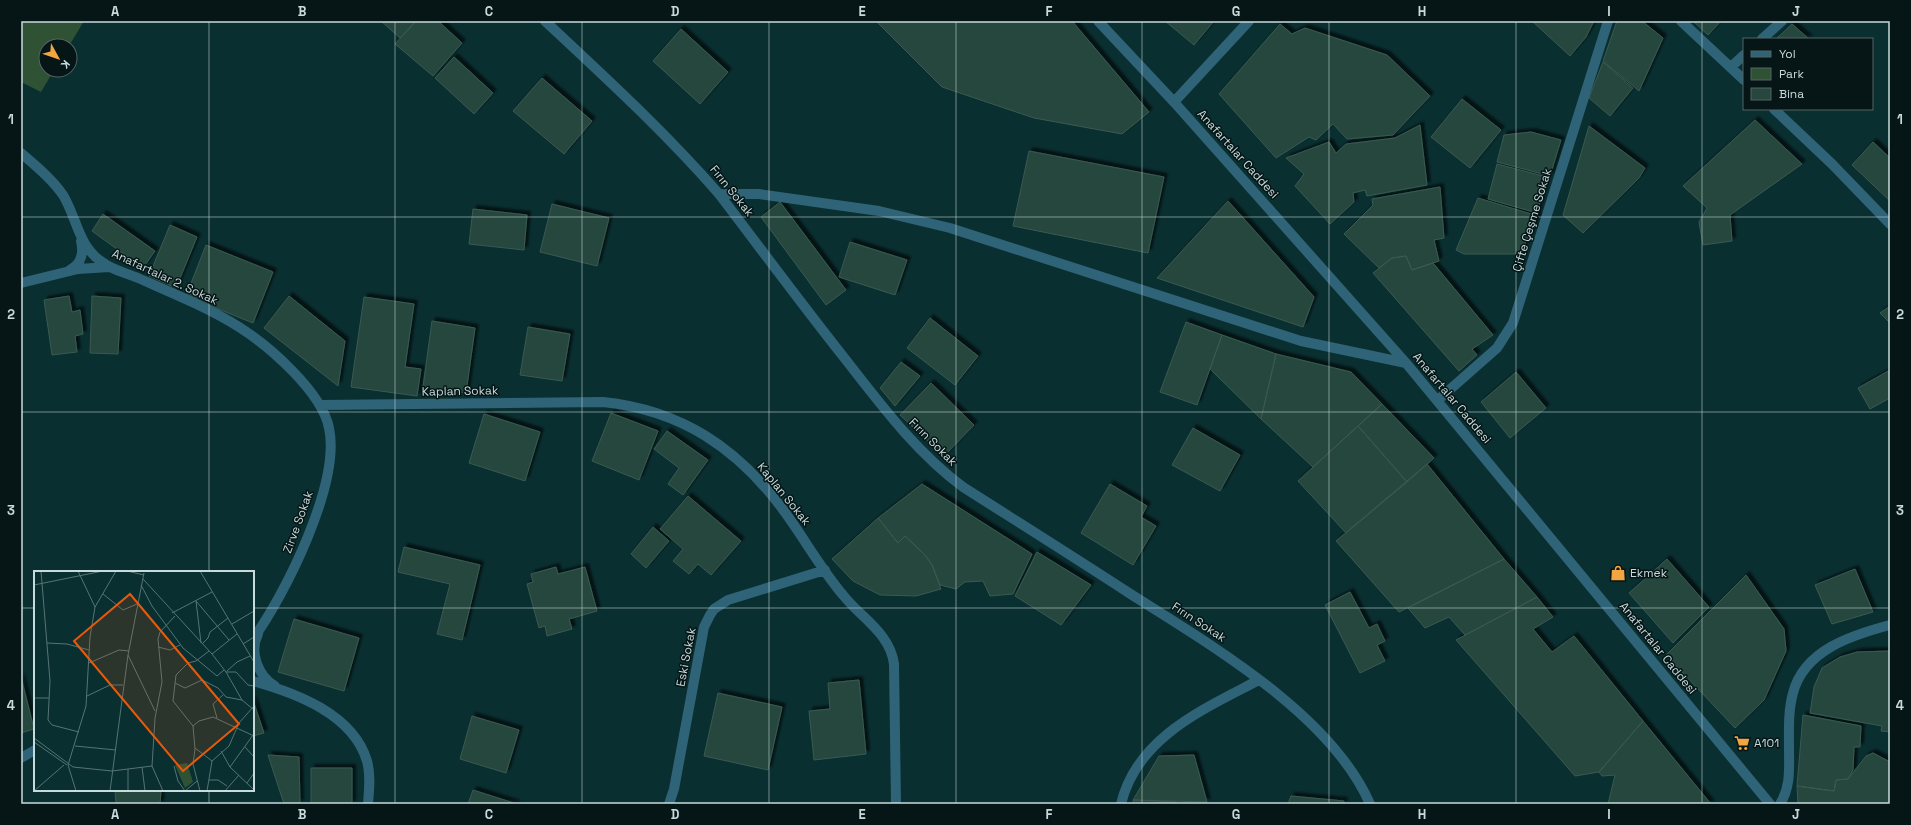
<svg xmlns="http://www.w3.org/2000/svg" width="1911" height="825" viewBox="0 0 1911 825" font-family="'Space Grotesk',sans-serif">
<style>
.green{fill:#2f5134}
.building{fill:#27473e;stroke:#3a5a51;filter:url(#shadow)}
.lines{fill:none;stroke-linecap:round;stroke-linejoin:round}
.minor{stroke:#2f6377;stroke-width:10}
.grid{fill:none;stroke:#c8dbdc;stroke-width:1;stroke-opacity:0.55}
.labels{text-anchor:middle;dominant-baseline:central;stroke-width:3;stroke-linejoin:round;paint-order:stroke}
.street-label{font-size:12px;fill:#c8dbdc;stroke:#061516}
.poi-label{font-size:12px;fill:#c8dbdc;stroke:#061516;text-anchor:start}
.inset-road{fill:none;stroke:#567475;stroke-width:1}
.view{fill:#e8590c;fill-opacity:0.15;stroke:#e8590c;stroke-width:2}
.inset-edge{fill:none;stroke:#c8dbdc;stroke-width:2}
.neatline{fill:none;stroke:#c8dbdc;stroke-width:1.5}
.grid-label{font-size:13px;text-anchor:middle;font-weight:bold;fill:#c8dbdc}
</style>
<defs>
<filter id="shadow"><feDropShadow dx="3.5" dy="-3.5" stdDeviation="1" flood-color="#0009"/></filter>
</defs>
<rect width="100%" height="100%" fill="#0a2f31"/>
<!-- green -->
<path class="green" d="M21,21H84L69,46H46V70H54L41,92L21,82Z"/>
<!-- building -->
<path class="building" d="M381,21H416L400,38Z
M416,21H438L462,43L433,76L395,44Z
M876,21H1072L1149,112L1122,134L1034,118L942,87Z
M1165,21H1214L1194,45Z
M1532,21H1594L1586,37L1570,56Z
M1617,21H1642L1663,38L1639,91L1603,61Z
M1693,21H1721L1708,35Z
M1280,24L1292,34L1305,28L1387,55L1430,96L1393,135L1347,139L1333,124L1316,140L1309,137L1276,158L1219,94Z
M1792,24L1809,39H1776Z
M681,29L728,72L700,104L653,61Z
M454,57L493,93L474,114L435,78Z
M1603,62L1633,88L1610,116L1589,98Z
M542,78L592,121L564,154L513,111Z
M1462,99L1501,130L1470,168L1431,137Z
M1755,120L1802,164L1730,215L1732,241L1703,245L1699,222L1707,208L1683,186Z
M1420,125L1427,185L1367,196L1365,190L1353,193L1354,202L1330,224L1295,186L1304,174L1286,158L1329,142L1336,153L1346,144L1395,138Z
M1589,126L1645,168L1639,178L1583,233L1563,215Z
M1531,132L1561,140L1550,176L1497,162L1504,135Z
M1873,142L1890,158V201L1852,165Z
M1029,151L1164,177L1148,253L1013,226Z
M1497,164L1547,177L1537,213L1488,199Z
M1440,187L1444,238L1434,240L1439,261L1412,270L1406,256L1392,258L1379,268L1344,234L1373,205L1372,199Z
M1478,198L1538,216L1520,254H1464L1456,250Z
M1228,201L1314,297L1303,327L1157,278Z
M780,202L846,290L826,305L761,217Z
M552,204L609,218L597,266L540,252Z
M473,209L527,215L524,250L469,244Z
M103,214L155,251L143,268L92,231Z
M170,225L197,237L176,288L149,276Z
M850,242L907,260L895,295L839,277Z
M206,245L273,272L253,323L186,296Z
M1406,256L1412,270L1433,263L1493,335L1472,349L1477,355L1459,371L1373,273L1392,258Z
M69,296L72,312L80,310L83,334L75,336L77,352L52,355L44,300Z
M92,296L121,298L118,354L90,353Z
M289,296L345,341L338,386L264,328Z
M364,297L414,304L405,367L421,369L417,396L351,387Z
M1890,306V323L1880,313Z
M930,318L978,356L955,385L907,348Z
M432,321L475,328L466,393L423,387Z
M1186,322L1222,335L1197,405L1160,392Z
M528,327L570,334L562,381L520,375Z
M1222,335L1276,354L1261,419L1210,369Z
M1276,354L1351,372L1382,404L1313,467L1261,419Z
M901,362L920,376L895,406L880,388Z
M1890,370V398L1870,409L1858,388Z
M1516,372L1546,408L1510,438L1481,402Z
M931,383L974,425L944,456L900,415Z
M1382,404L1434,458L1407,482L1358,426Z
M611,413L658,431L639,480L592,461Z
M484,414L540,432L525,481L469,463Z
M1358,426L1407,482L1346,533L1298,481Z
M1193,428L1240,455L1220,491L1172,465Z
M667,431L708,460L683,495L668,484L679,468L654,449Z
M1427,464L1504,559L1399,612L1336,541Z
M922,484L1032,554L1013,594L990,596L983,581L965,582L956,589L940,585L932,565L925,555L905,536L898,543L878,518Z
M1110,484L1147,506L1141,517L1156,526L1133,565L1081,533Z
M688,496L741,541L711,575L698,564L689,574L673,561L683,549L660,529Z
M878,518L898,543L905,536L925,555L932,565L941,589L916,596L880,595L853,581L832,559Z
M653,527L669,541L646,568L631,554Z
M404,547L480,565L462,640L437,634L450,584L398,572Z
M1037,552L1091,585L1061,625L1015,596Z
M1504,559L1537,597L1465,635L1449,617L1425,628L1408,608Z
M1667,559L1709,607L1673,643L1629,593Z
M556,567L558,574L585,567L597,611L569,619L572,629L547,636L545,626L539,628L527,584L533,582L531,574Z
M1855,569L1873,612L1832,624L1815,585Z
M1746,575L1784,629L1786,651L1764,700L1735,728L1666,655Z
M1350,592L1369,628L1377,624L1385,641L1377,645L1385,661L1360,673L1325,605Z
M1537,597L1553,617L1533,629L1552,652L1574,636L1643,721L1599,772L1575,776L1456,640Z
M294,619L359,638L344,691L278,672Z
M1890,651V732L1881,731L1882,726L1810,713L1814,687L1822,668L1840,657L1857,652Z
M21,677L34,729L21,733Z
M859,680L866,754L814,760L809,711L830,709L828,683Z
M718,693L782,707L768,770L704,756Z
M253,700L264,733L253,736Z
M1803,715L1861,726L1860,747H1854L1853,770L1848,779L1836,780L1834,791L1797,786Z
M472,716L519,730L506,773L460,759Z
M1643,721L1711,804H1608L1615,775L1602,776L1599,772Z
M1873,753L1890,762V801L1888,804H1798L1797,786L1834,791L1836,780L1848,779L1866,756Z
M268,755L299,757L300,803L284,804Z
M1194,755L1207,802L1133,800L1159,756Z
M311,768H352V804H311Z
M115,790H161L160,804H116Z
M473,790L517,804H468Z
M1291,796L1344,801V804H1288Z
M1133,800L1176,802V804H1133Z"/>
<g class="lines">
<!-- minor -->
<path class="minor" d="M545,21C605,77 665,132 719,194C761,249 803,306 846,360C882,406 916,452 963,487C1018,522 1074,557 1129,593C1209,644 1331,714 1370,804
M1098,21L1174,102L1406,363L1770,804
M1681,21L1744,80
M1762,39L1782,21
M1731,67L1744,55
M1174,102L1249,21
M1774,109L1832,164L1890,224
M21,153C36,166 52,179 63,195C77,218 78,246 102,262C112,270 126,273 138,278C172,293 207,307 239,327C269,346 322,392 329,428C341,483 285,595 253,639
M719,194H759L879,211L950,228L1301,341L1406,363
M70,270C81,264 84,253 81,241
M21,283L78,269L109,267
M1438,400L1497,348L1513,323L1608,21
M320,405L603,402C681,410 738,448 784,511C804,538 821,569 843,595C861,618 890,633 894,664L896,804
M258,634C249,652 258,676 275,686
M253,681C296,693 353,714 367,761C371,775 369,790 368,804
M21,758L35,750
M669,804L674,789L704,627L710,615L714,609L728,600L825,570
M1121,804C1137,737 1204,709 1259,680
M1780,804C1791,787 1789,768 1789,748C1789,730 1788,711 1793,693C1804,650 1852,635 1890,625"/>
</g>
<!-- grid -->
<path class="grid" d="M209,21V572M395,21V804M582,21V804M769,21V804M956,21V804M1142,21V804M1329,21V804M1516,21V804M1702,21V804M21,217H1890M21,412H1890M21,608H35M253,608H1890M209,790V804"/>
<!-- icons -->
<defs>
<symbol id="shop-bare" viewBox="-9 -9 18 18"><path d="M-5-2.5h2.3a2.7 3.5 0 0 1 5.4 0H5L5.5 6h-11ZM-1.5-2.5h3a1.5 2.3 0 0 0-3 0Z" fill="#f2a541" stroke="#061516" stroke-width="2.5" paint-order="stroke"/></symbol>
<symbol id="supermarket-bare" viewBox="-9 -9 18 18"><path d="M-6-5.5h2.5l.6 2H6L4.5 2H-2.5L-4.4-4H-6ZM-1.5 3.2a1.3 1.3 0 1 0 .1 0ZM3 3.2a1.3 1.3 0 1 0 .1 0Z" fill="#f2a541" stroke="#061516" stroke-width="2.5" paint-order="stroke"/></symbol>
</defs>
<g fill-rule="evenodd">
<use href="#shop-bare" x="1607" y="562" width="22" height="22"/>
<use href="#supermarket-bare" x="1731" y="732" width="22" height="22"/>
</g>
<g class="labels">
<!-- street labels -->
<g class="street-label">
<text transform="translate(1238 154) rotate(48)">Anafartalar Caddesi</text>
<text transform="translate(732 191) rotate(51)">Fırın Sokak</text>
<text transform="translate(1532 220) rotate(-73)">Çifte Çeşme Sokak</text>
<text transform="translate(165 277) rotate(25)">Anafartalar 2. Sokak</text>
<text transform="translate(460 391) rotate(-1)">Kaplan Sokak</text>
<text transform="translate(1452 398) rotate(50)">Anafartalar Caddesi</text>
<text transform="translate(933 442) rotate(45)">Fırın Sokak</text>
<text transform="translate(784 494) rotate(51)">Kaplan Sokak</text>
<text transform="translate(298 522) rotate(-70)">Zirve Sokak</text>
<text transform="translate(1199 622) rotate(33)">Fırın Sokak</text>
<text transform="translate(1658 648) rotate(51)">Anafartalar Caddesi</text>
<text transform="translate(686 657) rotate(-79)">Eski Sokak</text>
</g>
<!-- poi labels -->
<g class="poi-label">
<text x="1630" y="573">Ekmek</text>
<text x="1754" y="743">A101</text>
</g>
</g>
<!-- overview -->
<g transform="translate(34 571)">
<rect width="220" height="220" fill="#0a2f31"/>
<path d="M153,192L159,211L151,217L141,194Z" fill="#2f5134"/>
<path class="inset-road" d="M7,0L16,110L14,149L18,154L45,161M44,0L61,36M93,0L110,4M166,0L220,91M109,8L178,83L192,101L208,129L220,139M0,14L69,0M107,14L118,35L149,77L183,105L190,99M69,23L89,39L103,33M162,30L195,69M162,30L167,72M138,42L178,21M198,53L220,40M13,72L33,73L55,79M168,73L174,67L176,61L194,47M209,73L220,66M124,76L136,79L146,74M178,83L203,63M94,84L121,140M55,92L85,79L95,80M193,100L203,91L216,85M192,101H202L214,114L220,115M141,112L151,117L168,109L184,117L192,126L208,129M53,125L76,114H89M0,127H15M183,147L179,133L189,124M159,155L139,130L142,104L154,92L162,90L175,80M159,155L165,150L179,146L220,165M159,155L161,178L159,193L166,220M0,167L39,196L78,200L118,195M0,171L33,194M41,175L82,179M211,176L220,186M161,177L178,190M187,180L196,196L220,219M34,194L52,135L56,66L61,36L82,0M34,194L42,220M140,195L144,210L151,220M108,196L111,220M196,196L219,164M94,198V220M175,209H184L193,215M213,212L220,202M0,220L30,194M76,220L94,84L110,2M129,220L118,195L121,147L128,111L124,68L126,61L141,45M151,220L163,210M173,220L178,190L195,175L205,152L220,135M191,220L205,204"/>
<path class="view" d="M96,23L205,153L149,200L40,70Z"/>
<rect width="220" height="220" class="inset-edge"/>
</g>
<!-- border -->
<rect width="1911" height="825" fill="none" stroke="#061516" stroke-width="44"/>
<!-- legend -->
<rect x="1743" y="38" width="130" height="72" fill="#061516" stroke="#546465"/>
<rect x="1751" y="51" width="20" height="6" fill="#2f6377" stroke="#546465"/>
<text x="1779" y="58" font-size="12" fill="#c8dbdc">Yol</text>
<rect x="1751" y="68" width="20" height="12" fill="#2f5134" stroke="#546465"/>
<text x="1779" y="78" font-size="12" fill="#c8dbdc">Park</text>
<rect x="1751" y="88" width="20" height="12" fill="#27473e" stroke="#546465"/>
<text x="1779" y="98" font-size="12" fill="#c8dbdc">Bina</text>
<!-- north arrow -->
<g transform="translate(58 58) rotate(130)"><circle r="19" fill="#061516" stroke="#546465"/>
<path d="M0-3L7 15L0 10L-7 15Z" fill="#f2a541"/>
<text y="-6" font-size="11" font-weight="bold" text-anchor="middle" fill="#c8dbdc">K</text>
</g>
<rect x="22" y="22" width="1867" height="781" class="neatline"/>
<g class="grid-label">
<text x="115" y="16">A</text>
<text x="302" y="16">B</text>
<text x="489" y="16">C</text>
<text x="675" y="16">D</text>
<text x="862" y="16">E</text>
<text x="1049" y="16">F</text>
<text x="1236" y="16">G</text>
<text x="1422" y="16">H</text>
<text x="1609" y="16">I</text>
<text x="1796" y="16">J</text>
<text x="11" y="124">1</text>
<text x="1900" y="124">1</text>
<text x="11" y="319">2</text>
<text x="1900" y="319">2</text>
<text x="11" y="515">3</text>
<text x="1900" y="515">3</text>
<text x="11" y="710">4</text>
<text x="1900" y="710">4</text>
<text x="115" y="819">A</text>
<text x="302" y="819">B</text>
<text x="489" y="819">C</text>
<text x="675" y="819">D</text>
<text x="862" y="819">E</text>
<text x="1049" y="819">F</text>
<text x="1236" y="819">G</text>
<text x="1422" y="819">H</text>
<text x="1609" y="819">I</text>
<text x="1796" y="819">J</text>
</g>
</svg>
